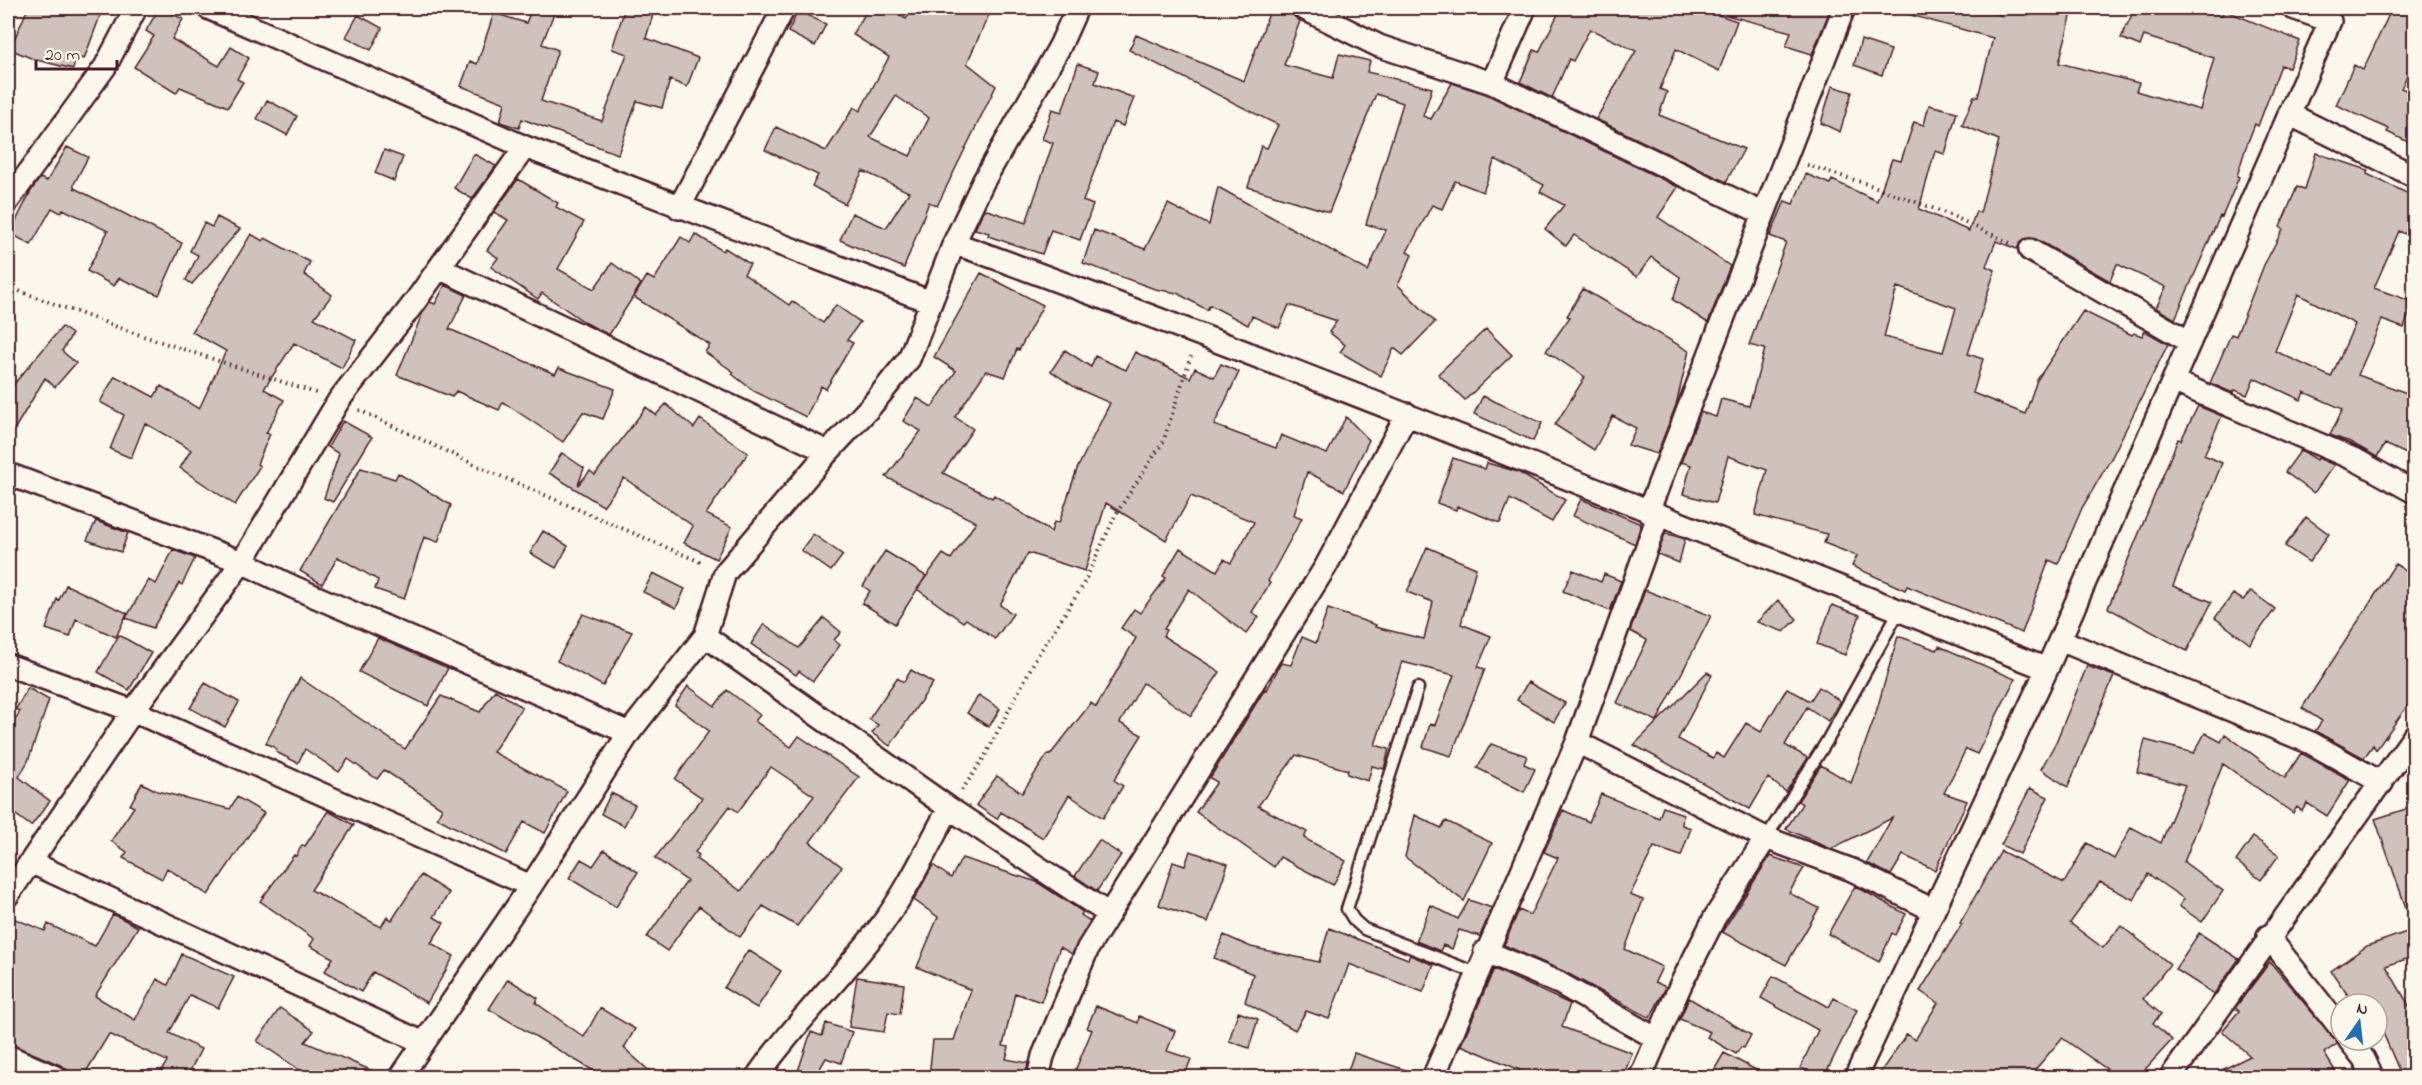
<svg xmlns="http://www.w3.org/2000/svg" width="2422" height="1085" viewBox="0 0 2422 1085" font-family="'Indie Flower',sans-serif">
<style>
.building{fill:#cfc2bc;stroke:#4a1f2b;stroke-width:1.5;fill-rule:evenodd}
.lines{fill:none;stroke-linecap:round;stroke-linejoin:round}
.service-casing{stroke:#4a1f2b;stroke-width:15}
.minor-casing{stroke:#4a1f2b;stroke-width:26}
.path{stroke:#4a1f2b;stroke-width:4;stroke-dasharray:1.5 4.5;stroke-linecap:butt}
.service{stroke:#fbf7ec;stroke-width:10}
.minor{stroke:#fbf7ec;stroke-width:21}
</style>
<rect width="100%" height="100%" fill="#fbf7ec"/>
<filter id="ink" filterUnits="userSpaceOnUse"><feTurbulence type="fractalNoise" baseFrequency=".0167" numOctaves="2"/><feDisplacementMap in="SourceGraphic" scale="12" xChannelSelector="R" yChannelSelector="G"/><feConvolveMatrix kernelMatrix="1 2 1 2 8 2 1 2 1" color-interpolation-filters="sRGB"/></filter>
<g filter="url(#ink)">
<!-- building -->
<path class="building" d="M28,8H103L84,59L76,57L73,69L33,59L10,49Z
M159,8L183,19L172,39L219,66L231,47L249,58L237,79L243,82L228,107L180,87L176,93L134,67L154,36L146,31Z
M532,8H556L542,44L558,50L541,101L602,121L627,54L612,49L625,8H655L646,38L698,58L687,87L670,80L662,108L637,101L618,154L522,119L519,128L500,122L505,103L461,86L470,61L477,64L494,13L526,23Z
M869,8H887L906,19L914,8H992L967,63L996,86L937,206L929,202L904,268L840,240L852,213L886,228L909,192L863,171L845,204L812,186L818,175L765,150L776,127L826,151L854,107L860,111L889,57L852,34ZM896,96L929,118L910,156L870,137Z
M1271,8H1290L1293,15L1300,21L1284,65L1333,78L1339,54L1370,61L1367,72L1432,88L1423,116L1431,119L1452,83L1486,94L1678,187L1658,217L1730,266L1708,323L1673,300L1680,277L1651,257L1637,277L1574,235L1566,246L1545,229L1564,205L1540,192L1544,185L1495,159L1483,192L1455,181L1442,209L1432,205L1407,252L1412,255L1398,285L1435,322L1403,355L1394,348L1381,376L1340,352L1345,345L1329,332L1337,321L1289,305L1279,328L1252,316L1248,325L1210,305L1207,310L1177,293L1155,289L1083,263L1094,230L1145,249L1168,204L1209,225L1218,187L1368,271L1386,230L1366,224L1403,103L1376,94L1329,212L1248,187L1261,146L1267,148L1278,125L1129,50L1136,35L1244,81Z
M1544,8H1698L1737,21L1719,71L1676,49L1660,89L1667,92L1659,115L1744,149L1726,182L1596,119L1636,51L1590,29L1573,61L1569,59L1552,98L1520,82L1534,50L1539,52L1558,14Z
M1727,8H1831L1812,54L1786,46L1791,32L1726,15Z
M1908,8H1975L2004,16L2006,8H2052L2072,13L2059,63L2139,83L2136,91L2200,110L2214,58L2144,36L2140,46L2121,38L2135,8H2198L2222,15L2224,10L2300,41L2289,68L2281,65L2258,126L2255,124L2246,147L2237,176L2239,177L2222,217L2220,216L2175,319L2156,308L2166,287L2117,264L2110,281L2036,239H2024L2017,249L1996,241L1986,266L1995,270L1968,354L1983,359L1973,393L2025,414L2037,380L2083,311L2132,335L2134,333L2142,336L2145,331L2168,344L2112,457L2082,508L2058,564L2049,560L2022,633L1907,586L1905,590L1852,566L1857,556L1824,543L1827,534L1755,515L1767,470L1728,456L1715,503L1683,494L1691,465L1681,462L1700,412L1716,417L1721,399L1749,406L1765,349L1749,345L1786,242L1770,236L1785,201L1793,204L1806,174L1830,184L1832,180L1877,201L1892,159L1901,161L1914,122L1924,125L1929,105L1957,112L1945,154L1935,151L1919,209L1969,231L1976,211L1980,213L1999,140L1962,125L1974,96L1978,97L1993,38L1907,14ZM1897,287L1956,308L1943,352L1884,337Z
M2392,8H2415V59L2401,88L2415,94V145L2387,132L2389,129L2336,105L2354,65L2363,70Z
M798,11L826,24L815,46L788,32Z
M358,15L382,28L371,50L346,37Z
M1861,40L1891,50L1882,75L1854,65Z
M1078,64L1099,71L1095,83L1134,98L1123,126L1113,122L1083,201L1093,205L1080,240L1051,230L1042,254L988,236L989,233L975,229L984,209L1026,223L1053,143L1042,139L1052,109L1062,112Z
M1832,86L1852,92L1840,132L1821,123Z
M267,100L297,116L287,135L257,119Z
M67,147L88,157L74,184V188L182,243L159,295L119,278L114,286L87,271L108,231L63,209L61,213L52,208L31,245L10,233L31,191L40,178L47,181Z
M384,150L403,157L394,181L375,173Z
M2316,153L2368,170L2367,174L2415,197V215L2405,234L2399,231L2374,288L2413,302L2404,328L2382,320L2358,375L2415,396V458L2385,444L2377,457L2350,442L2330,435L2343,409L2304,392L2301,400L2254,378L2247,395L2235,390L2233,393L2210,383L2231,334L2236,336L2264,265L2283,229L2280,227L2297,187L2305,189ZM2298,294L2355,324L2331,377L2275,351Z
M474,154L496,166L472,199L454,188Z
M518,179L558,203L556,207L584,222L558,269L594,289L612,263L641,284L609,335L586,323L542,293L538,299L491,267L498,258L487,250L508,220L494,212Z
M217,217L240,229L192,284L186,280L198,255L190,251L204,223L212,227Z
M251,234L263,241L265,238L310,262L304,274L332,295L314,318L356,340L342,368L294,343L264,389L284,400L266,433L270,434L257,464L260,466L235,505L180,468L191,450L145,423L131,458L110,449L124,415L100,402L115,376L154,397L161,386L199,409L226,351L192,332Z
M695,234L723,251L725,248L750,264L744,274L789,305L792,301L823,323L836,305L860,322L847,340L853,343L826,389L821,386L806,417L754,391L732,374L734,372L705,352L710,345L634,297L647,276L654,280L681,237L690,243Z
M981,273L1043,305L1019,350L1017,349L1005,377L986,371L955,417L973,429L943,473L992,498L994,495L1051,532L1054,522L1059,523L1077,469L1110,403L1076,388L1051,371L1065,350L1091,367L1095,356L1126,370L1135,352L1190,378L1195,368L1214,377L1221,364L1239,372L1214,425L1276,448L1281,435L1327,454L1346,417L1369,440L1344,491L1307,472L1294,515L1302,518L1268,581L1270,583L1252,612L1259,617L1246,634L1189,589L1164,629L1166,630L1163,636L1220,672L1191,716L1143,683L1120,723L1142,735L1114,780L1123,786L1103,818L1069,795L1043,838L1001,812L997,819L976,805L997,776L1022,793L1048,754L1050,755L1091,703L1096,707L1136,638L1121,628L1134,609L1140,613L1166,578L1163,576L1180,548L1217,571L1224,559L1231,563L1254,522L1191,496L1166,540L1106,503L1085,571L1028,553L1000,605L1013,614L995,639L966,619L963,622L917,589L943,554L951,559L976,522L886,477L921,431L903,421L917,398L932,407L956,371L934,357Z
M445,285L466,295L449,329L555,374L559,368L615,389L603,419L583,412L563,442L503,402L499,410L456,391L452,397L397,375L423,312L430,302L435,304Z
M1583,289L1689,351L1676,405L1657,454L1628,445L1636,428L1613,416L1594,450L1555,425L1585,377L1546,351L1570,317L1567,316Z
M62,327L72,334L62,351L76,363L55,387L45,378L8,440V391Z
M1486,329L1512,355L1465,400L1438,374Z
M1483,396L1542,423L1533,441L1474,414Z
M666,404L694,428L700,419L748,453L706,514L732,527L716,559L684,543L693,526L624,478L603,506L549,473L562,453L584,468L578,485L590,471L595,475L646,407L656,415Z
M2198,406L2222,416L2204,455L2222,463L2173,586L2212,602L2187,651L2108,608L2178,439L2181,440Z
M343,421L372,437L333,502L324,498L339,454L328,447Z
M2301,450L2317,460L2318,458L2334,465L2314,493L2285,472Z
M1453,458L1485,469L1487,463L1518,472L1565,500L1552,522L1510,499L1500,523L1457,506L1456,510L1437,503Z
M361,468L395,479L398,473L451,505L438,542L424,537L404,599L375,589L378,580L338,557L322,584L300,571Z
M1581,499L1641,524L1635,544L1573,516Z
M2306,517L2329,534L2309,562L2285,546Z
M96,521L128,533L121,552L87,540Z
M543,531L568,546L556,568L530,553Z
M1665,533L1685,539L1679,563L1658,554Z
M813,534L843,555L831,571L801,550Z
M1427,547L1476,568L1461,624L1491,636L1478,667L1485,669L1451,756L1423,747L1430,724L1435,725L1454,675L1402,662L1375,745L1389,749L1384,769L1372,766L1368,781L1347,774L1348,770L1296,755L1258,806L1307,832L1304,838L1346,861L1333,885L1280,857L1274,867L1196,812L1217,782L1210,778L1265,689L1267,690L1281,663L1291,665L1302,637L1316,643L1328,609L1376,625L1375,627L1424,639L1433,602L1407,592Z
M173,550L195,558L182,585L179,583L153,628L126,618L148,580L156,584Z
M885,551L926,576L895,624L862,603L870,591L863,586Z
M2395,564L2415,577V695L2376,750L2373,745L2364,758L2315,731L2322,721L2302,708Z
M1573,570L1601,582L1604,574L1621,581L1610,611L1563,591Z
M653,573L685,589L676,608L643,592Z
M66,585L127,613L116,637L76,619L70,637L46,629L57,599L59,600Z
M1645,590L1711,616L1657,721L1617,703L1647,640L1630,631Z
M2251,591L2275,609L2250,644L2215,618L2233,594L2243,600Z
M1778,600L1797,619L1784,632L1757,622Z
M1832,605L1860,615L1845,655L1817,644Z
M583,614L632,632L603,686L557,661Z
M824,618L841,632L834,640L840,645L813,681L799,671L796,675L751,644L764,624L799,648Z
M119,635L151,653L129,690L98,672Z
M1898,636L1937,650L1939,646L2015,679L1977,754L1966,749L1944,793L1967,801L1935,870L1903,855L1891,875L1867,863L1892,818L1831,849L1786,829L1802,804L1798,801L1821,765L1851,783L1875,716Z
M378,638L448,668L428,706L359,672Z
M2087,666L2114,676L2068,787L2041,769L2056,742Z
M911,670L933,683L890,746L872,733L878,725L869,719L897,678L904,682Z
M1707,672L1712,675L1678,739L1713,758L1716,753L1724,758L1746,723L1761,732L1787,688L1810,701L1819,687L1840,701L1828,721L1807,707L1785,745L1808,758L1786,792L1768,778L1750,809L1634,745Z
M300,678L405,749L441,696L480,712L495,690L522,707L493,752L567,791L545,833L524,822L506,854L437,818L442,808L384,770L377,779L348,759L339,772L305,749L298,763L276,752L277,749L266,743Z
M1528,682L1565,703L1554,722L1517,700Z
M205,683L239,702L225,727L190,708Z
M688,686L715,706L727,690L760,715L755,721L791,747L799,736L859,777L810,842L842,867L797,926L763,906L740,937L699,906L667,951L647,937L687,881L655,858L702,798L675,779L709,731L675,705ZM771,767L814,796L741,891L696,859L699,855L695,852L730,806L738,812Z
M28,688L49,700L28,761L19,777L50,801L31,826L8,809V733L20,711L16,709Z
M979,695L1000,709L989,727L967,713Z
M2205,733L2221,742L2225,734L2285,778L2301,753L2350,780L2327,816L2307,803L2302,811L2297,807L2293,813L2223,764L2184,862L2223,891L2202,922L2179,906L2184,899L2148,874L2134,900L2100,882L2070,923L2103,948L2121,926L2170,964L2143,999L2161,1014L2153,1023L2172,1040L2138,1077H2103L2108,1070L2062,1038L2029,1077H1877L1907,1034L1915,1040L1938,1003L1920,991L1962,924L1960,923L2001,851L2064,883L2087,843L2114,859L2131,827L2161,843L2185,785L2137,772L2145,740L2194,753Z
M1491,744L1527,756L1524,764L1535,769L1524,792L1477,768Z
M142,783L157,791L230,809L237,797L264,813L208,895L167,868L162,879L123,858L127,852L111,841L134,807L130,805Z
M2030,788L2048,797L2020,854L2001,845Z
M611,793L635,805L624,826L601,814Z
M1601,794L1659,818L1663,807L1683,814L1682,825L1691,828L1681,856L1654,847L1630,895L1643,900L1625,949L1662,967L1655,982L1666,987L1650,1018L1565,972L1504,945L1519,910L1530,915L1558,858L1544,852L1563,810L1589,822Z
M2415,806V921L2411,922L2375,819Z
M328,811L354,825L311,890L381,927L387,917L392,920L421,875L449,893L434,917L444,923L431,943L454,956L427,1003L373,972L361,992L325,971L333,958L310,946L314,939L260,901L294,855L296,856L302,845L305,846Z
M1415,815L1441,828L1446,821L1492,843L1464,901L1405,857Z
M2253,837L2279,855L2261,880L2236,861Z
M1099,840L1121,855L1097,891L1075,876Z
M604,850L638,872L616,907L569,878L581,859L593,866Z
M1190,851L1228,864L1208,922L1159,905L1173,862L1185,866Z
M1770,856L1804,868L1789,893L1819,908L1786,965L1722,932Z
M962,858L1037,882L1083,912L1081,915L1090,921L1072,954L1060,947L1041,1002L1015,993L1003,1046L1009,1047L1006,1059L1028,1063L1026,1077H929L933,1040H954L971,990L917,967L938,917L914,900L933,865L951,878Z
M1855,886L1906,914L1895,935L1892,933L1879,962L1828,934Z
M1469,900L1492,908L1480,936L1459,930L1452,949L1443,945L1440,951L1416,941L1431,905L1458,919Z
M113,914L138,927L95,996L135,1020L157,979L168,985L182,954L234,977L218,1008L190,995L169,1033L201,1049L187,1077H158L167,1061L109,1034L83,1077H71L63,1066L8,1043V916L45,931L48,924L95,946Z
M1329,928L1408,959L1410,955L1434,965L1423,992L1349,964L1329,1019L1306,1011L1295,1030L1245,1002L1253,974L1214,958L1224,935L1251,947L1319,962Z
M2415,929V956L2386,966L2415,1016V1077H2402L2377,1019V1004H2354L2331,971L2367,946Z
M2199,933L2239,959L2214,994L2175,969Z
M748,950L781,971L757,1008L724,988Z
M2270,962L2336,1041L2337,1044L2324,1053L2339,1077H2208L2250,1056L2222,1031L2239,1011L2235,1008Z
M1494,969L1570,1004L1562,1027L1632,1053L1623,1077H1518L1520,1070L1461,1045Z
M1773,976L1829,1007L1834,998L1857,1010L1824,1077L1800,1068L1818,1030L1761,998Z
M857,977L904,984L900,1014L888,1012L884,1032L849,1027Z
M508,979L538,998L536,1003L584,1037L600,1008L635,1029L624,1048L656,1077H590L594,1071L489,1009Z
M1689,998L1751,1035L1744,1048L1741,1047L1736,1054L1707,1037L1710,1032L1680,1019Z
M1096,1006L1138,1023L1139,1016L1175,1031L1167,1051L1191,1059L1184,1077H1092L1075,1071L1092,1030L1087,1028Z
M280,1008L314,1031L305,1042L387,1077H310L257,1041Z
M1238,1012L1258,1019L1249,1048L1229,1041Z
M826,1023L852,1032L841,1063L826,1058L815,1077H796L811,1032L822,1036Z
M1354,1053L1415,1073L1414,1077H1346Z
M1724,1053L1769,1077H1710Z
M8,1070L25,1077H8Z"/>
<g class="lines">
<defs>
<path id="service" d="M1418,688L1347,909L1354,920L1364,929L1476,973
M1766,838L1827,741L1899,611"/>
<path id="minor" d="M208,8L525,147L931,302
M1303,8L1379,46L1492,83L1762,213
M1492,83L1525,8
M2289,114L2414,176
M8,201L105,67L136,8
M679,208L784,8
M954,243C1321,376 1683,526 2047,669
M2030,250L2190,342
M439,268L828,452
M2173,381L2358,461L2414,492
M8,474L242,562L291,586L629,733
M1648,512L1844,8
M705,636L949,808L1109,914
M2060,640L2311,743L2382,783
M8,665L133,711L531,886
M1577,742L1766,838L1852,870L1933,910
M30,862L424,1043
M8,895L133,711L242,562L339,400L414,303L525,147
M2268,936L2341,1029
M1485,951L1559,983L1657,1039
M2349,1040L2364,1059L2373,1078
M8,1056L58,1078
M400,1078L531,886L629,733L705,636L725,573L828,452L871,406L909,359L954,243L983,182L1060,46L1077,8
M756,1078C794,1023 843,977 883,923C909,888 928,846 949,808
M1038,1078L1043,1056L1088,948L1326,566L1407,414
M1433,1078L1577,742L1658,516
M1640,1078L1681,984L1715,917L1766,838
M1855,1078L2047,669L2330,21L2293,8
M2170,1078L2414,736"/>
</defs>
<!-- service casing -->
<use href="#service" class="service-casing"/>
<!-- minor casing -->
<use href="#minor" class="minor-casing"/>
<!-- path -->
<path class="path" d="M1807,165L1873,186L1948,214L2010,243
M8,287L134,333L316,393
M359,410L484,469L703,563
M962,790L985,756L1036,658L1082,587L1116,514L1163,442L1191,356"/>
<!-- service -->
<use href="#service" class="service"/>
<!-- minor -->
<use href="#minor" class="minor"/>
</g>
</g>
<!-- margin -->
<rect width="2422" height="1085" fill="none" stroke="#fbf7ec" stroke-width="30"/>
<rect x="15" y="15" width="2392" height="1055" fill="none" stroke="#4a1f2b" stroke-width="2" filter="url(#ink)"/>
<!-- north arrow -->
<g transform="translate(2359 1022) rotate(14)"><circle r="28" fill="#fbf7ec" stroke="#b4a19f" stroke-width="1.5"/>
<path d="M0-4.5L10 22L0 15L-10 22Z" fill="#1f6fb2"/>
<text y="-9" font-size="16" font-weight="bold" text-anchor="middle" fill="#4a1f2b">N</text>
</g>
<!-- scale -->
<path d="M36 60v9h81v-9" fill="none" stroke="#4a1f2b" stroke-width="3"/>
<text x="45" y="60" font-size="18" fill="#4a1f2b" stroke="#fbf7ec" stroke-width="4.5" paint-order="stroke">20 m</text>
</svg>
